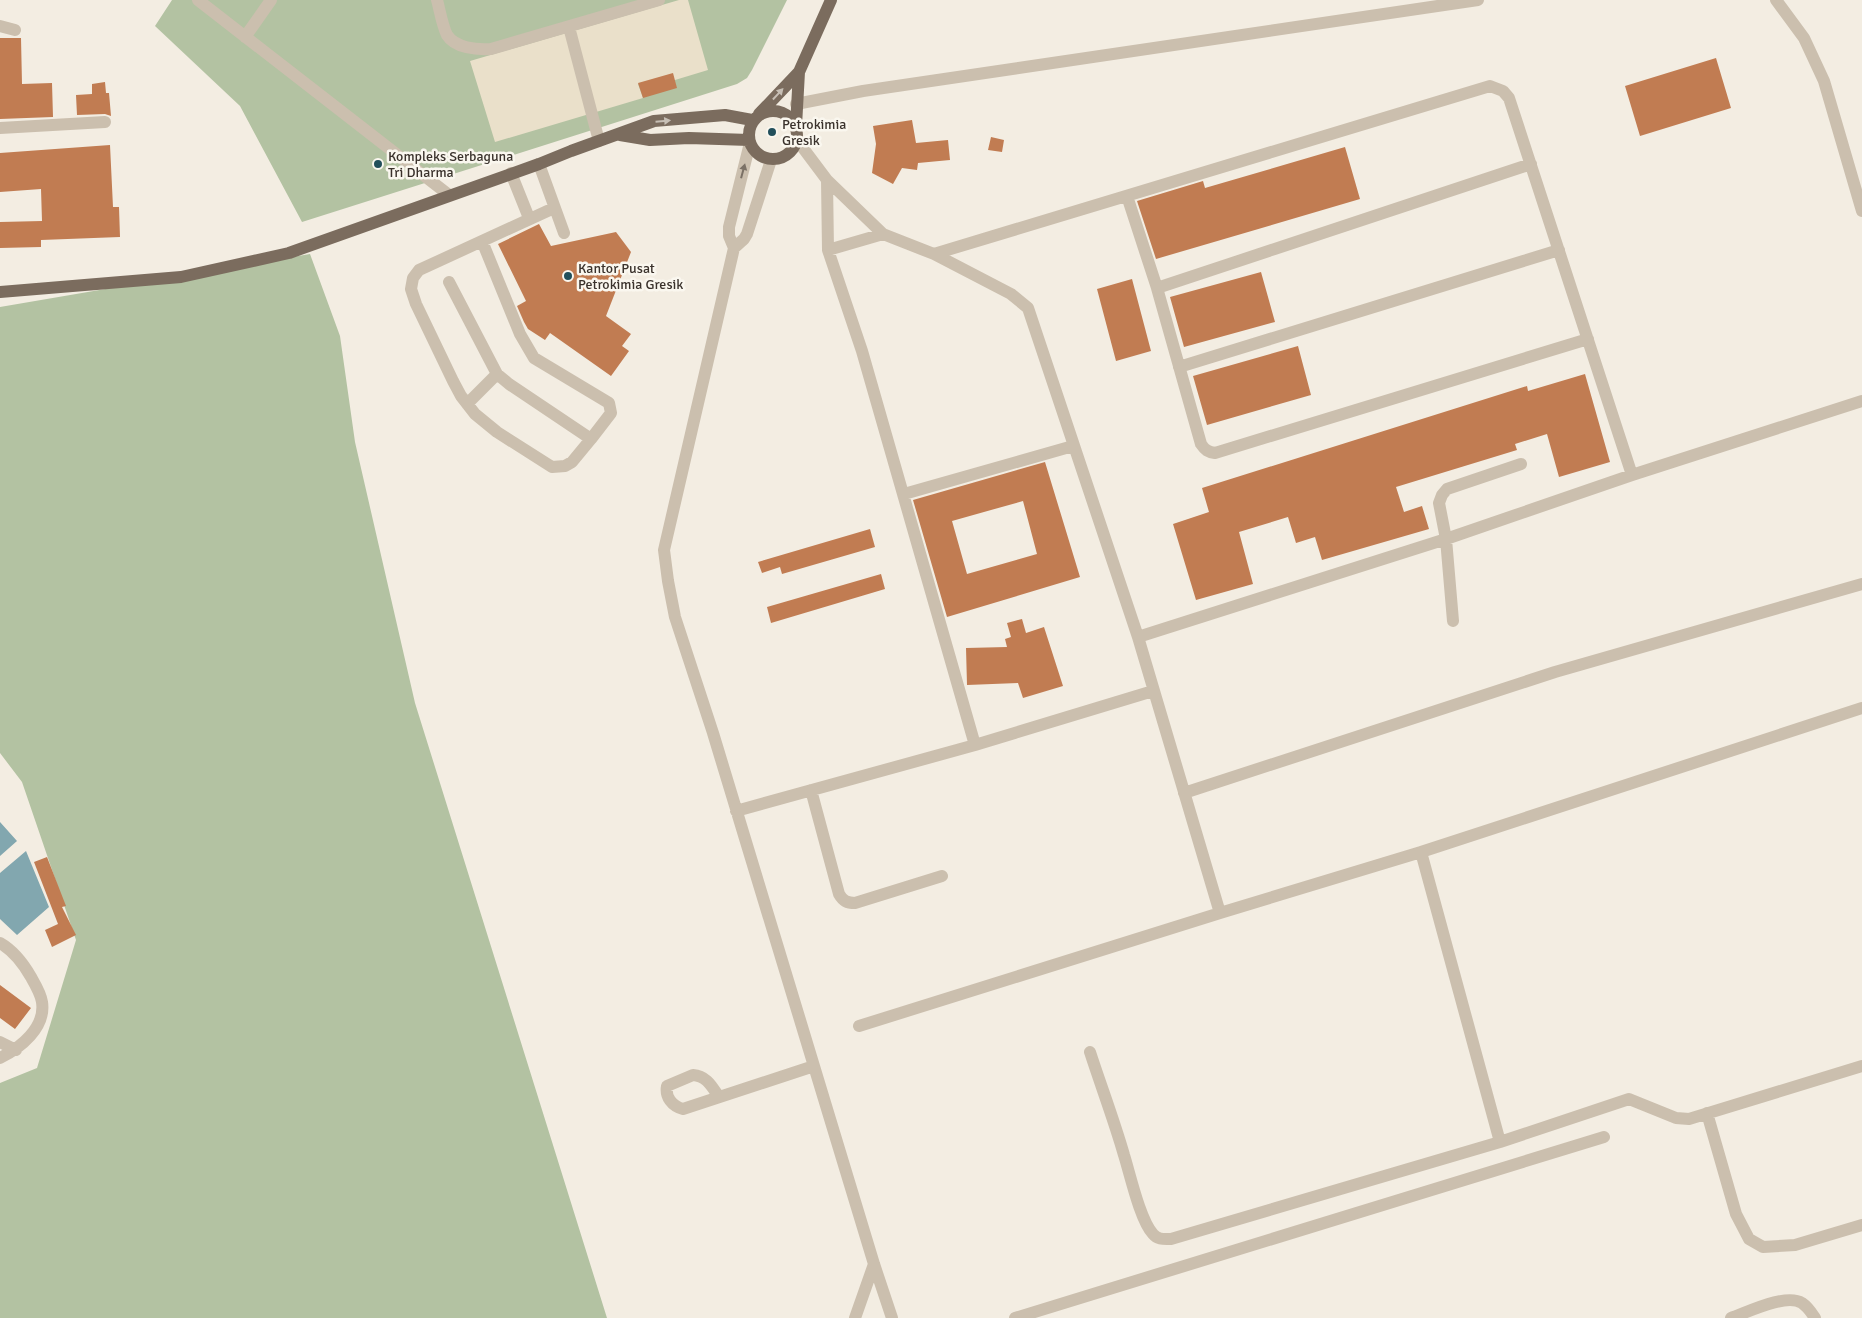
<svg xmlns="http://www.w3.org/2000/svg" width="1862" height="1318" viewBox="0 0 1862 1318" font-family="Signika,sans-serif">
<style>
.green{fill:#b3c2a2}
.plaza{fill:#eae0ca}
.water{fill:#82a7af}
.building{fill:#c17c52;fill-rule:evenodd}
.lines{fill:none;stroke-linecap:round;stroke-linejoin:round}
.minor{stroke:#cbbfae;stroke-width:12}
.major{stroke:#7b6c5e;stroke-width:12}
.oneway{fill:#c7bfb5}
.oneway2{fill:#7b7166}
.poi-dot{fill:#224f5b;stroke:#faf7ef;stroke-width:2}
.labels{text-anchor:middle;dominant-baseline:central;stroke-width:5;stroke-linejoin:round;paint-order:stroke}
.poi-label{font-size:14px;fill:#3a322c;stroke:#faf7ef;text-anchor:start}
</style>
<rect width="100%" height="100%" fill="#f3ede2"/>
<!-- green -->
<path class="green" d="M172,0H787L752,70L747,78L737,84L302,222L240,106L155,26Z
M310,254L340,336L355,442L415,703L607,1318H0V1083L37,1068L76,940L22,782L0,753V307Z"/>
<!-- plaza -->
<path class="plaza" d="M679,0H688L708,70L675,80L638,84L643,98L495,142L470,61Z"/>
<!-- water -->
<path class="water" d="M0,822L17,841L0,856Z
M26,851L49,907L17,935L0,919V873Z"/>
<!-- building -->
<path class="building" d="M0,38H21L22,84L52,83L53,117L0,119Z
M1716,58L1731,108L1640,136L1625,86Z
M673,73L677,88L643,98L638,83Z
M105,82L106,93H109L111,116L105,114L77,115L76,95L92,94V84Z
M912,120L916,143L948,140L950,160L918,163L917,170L902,168L893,184L872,173L876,144L873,126Z
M991,137L1004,140L1002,152L988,150Z
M110,145L113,207H119L120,237L41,240V247L0,248V222L42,221L41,189L0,192V153Z
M1345,147L1360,199L1156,259L1137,201L1203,181L1205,188Z
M539,224L551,246L616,232L631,252L606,316L631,334L622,346L629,351L611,376L550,333L545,340L528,329L524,322L517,306L526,301L498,244Z
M1261,272L1275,322L1184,347L1170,297Z
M1132,279L1151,351L1116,361L1097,289Z
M1298,346L1311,395L1207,425L1193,376Z
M1585,374L1610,462L1559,477L1547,434L1515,444L1517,450L1396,487L1404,512L1422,506L1429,529L1322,560L1315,537L1296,543L1288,517L1239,532L1253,584L1196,600L1173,524L1209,512L1202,488L1527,386L1528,391Z
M1045,462L1080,577L947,617L913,500ZM1023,501L1037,554L967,574L952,521Z
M870,529L875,547L782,574L780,567L762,573L758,562Z
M881,574L885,589L771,623L767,607Z
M1022,619L1026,633L1044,627L1063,686L1023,698L1018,683L967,685L966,648L1007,647L1005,639L1011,637L1007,623Z
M47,857L66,906L62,907L76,935L52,947L45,930L58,924L34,862Z
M0,985L31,1008L15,1029L0,1018Z"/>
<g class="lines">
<!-- minor -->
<path class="minor" d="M198,0L449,195
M437,0C440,11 442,25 447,35C455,48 477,50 491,49L659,0
M1776,0L1804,38L1824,81L1862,211
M0,26L15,30
M569,27L599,141
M245,37L271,0
M796,104L863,91L1478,0
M0,128L105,122
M797,140L827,180L883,234L934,254L1011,294L1028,308L1138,637L1220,913L1421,852L1500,1142
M750,143L729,227V236L734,248L664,550L668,581L675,617L713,733L874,1264L892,1318
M539,164L564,233
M511,173L529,218
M827,180L828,250L862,351L975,745L1153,691
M1127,196L1157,288L1201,444C1205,450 1208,452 1215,453L1588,339
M482,241L520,334L534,358L609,403L611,413L591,439
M734,248L744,239L747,234L771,160
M828,250L883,234
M934,254L1490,86L1503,91L1509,98L1632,475
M449,282L497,374L509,384L591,439L572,462L565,466L552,467L497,432L475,414L461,396L453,381L416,304L411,289L413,278L419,270L554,208
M1157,288L1531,164
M1179,367L1559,250
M467,404L497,374
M904,494L1073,446
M1453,621L1446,539L1439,503L1442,495L1447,489L1521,464
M1138,637L1446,539L1632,475L1862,401
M811,790L839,894C843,901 847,903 855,903L942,876
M1184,793L1555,672L1862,584
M736,811L975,745
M1421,852L1862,708
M0,943C14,951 23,963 31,977C35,984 41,994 42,1002C46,1028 20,1048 0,1058
M859,1026L1220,913
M0,1042L16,1050
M1090,1052C1101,1086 1114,1120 1124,1155C1130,1174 1140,1220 1153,1234C1158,1240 1164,1239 1171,1239L1500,1142L1629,1099L1676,1118L1689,1119L1862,1066
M719,1097C712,1087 707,1076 693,1075L667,1086C665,1097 672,1106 683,1109L814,1066
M1707,1113L1736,1214L1749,1239L1763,1247L1795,1245L1862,1225
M855,1318L874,1264
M1015,1318L1604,1137
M1731,1318C1748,1312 1786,1293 1802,1303C1808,1307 1811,1312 1815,1318"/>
<!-- major -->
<path class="major" d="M749 135a24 24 0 1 1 48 0a24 24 0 1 1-48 0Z
M759,114L799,72L831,0
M796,126L799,72
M620,135L650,140L689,138L749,140
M0,292L181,277L289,253L539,164L571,151L654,121L725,115L752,120"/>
</g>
<!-- one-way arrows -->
<defs><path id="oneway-solid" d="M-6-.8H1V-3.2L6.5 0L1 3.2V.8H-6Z" transform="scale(1.25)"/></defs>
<g class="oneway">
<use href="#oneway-solid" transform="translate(778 94) rotate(-47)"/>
<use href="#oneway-solid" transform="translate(663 121) rotate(-5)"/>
</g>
<use class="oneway2" href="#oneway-solid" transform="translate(743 171) rotate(-75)"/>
<!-- markers -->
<g class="poi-dot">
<circle cx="772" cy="132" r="5"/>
<circle cx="378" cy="164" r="5"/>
<circle cx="568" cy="276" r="5"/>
</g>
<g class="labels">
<!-- poi labels -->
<g class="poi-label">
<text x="782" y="124">Petrokimia<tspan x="782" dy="16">Gresik</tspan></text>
<text x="388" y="156">Kompleks Serbaguna<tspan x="388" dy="16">Tri Dharma</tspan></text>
<text x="578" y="268">Kantor Pusat<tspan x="578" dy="16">Petrokimia Gresik</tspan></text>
</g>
</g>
</svg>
